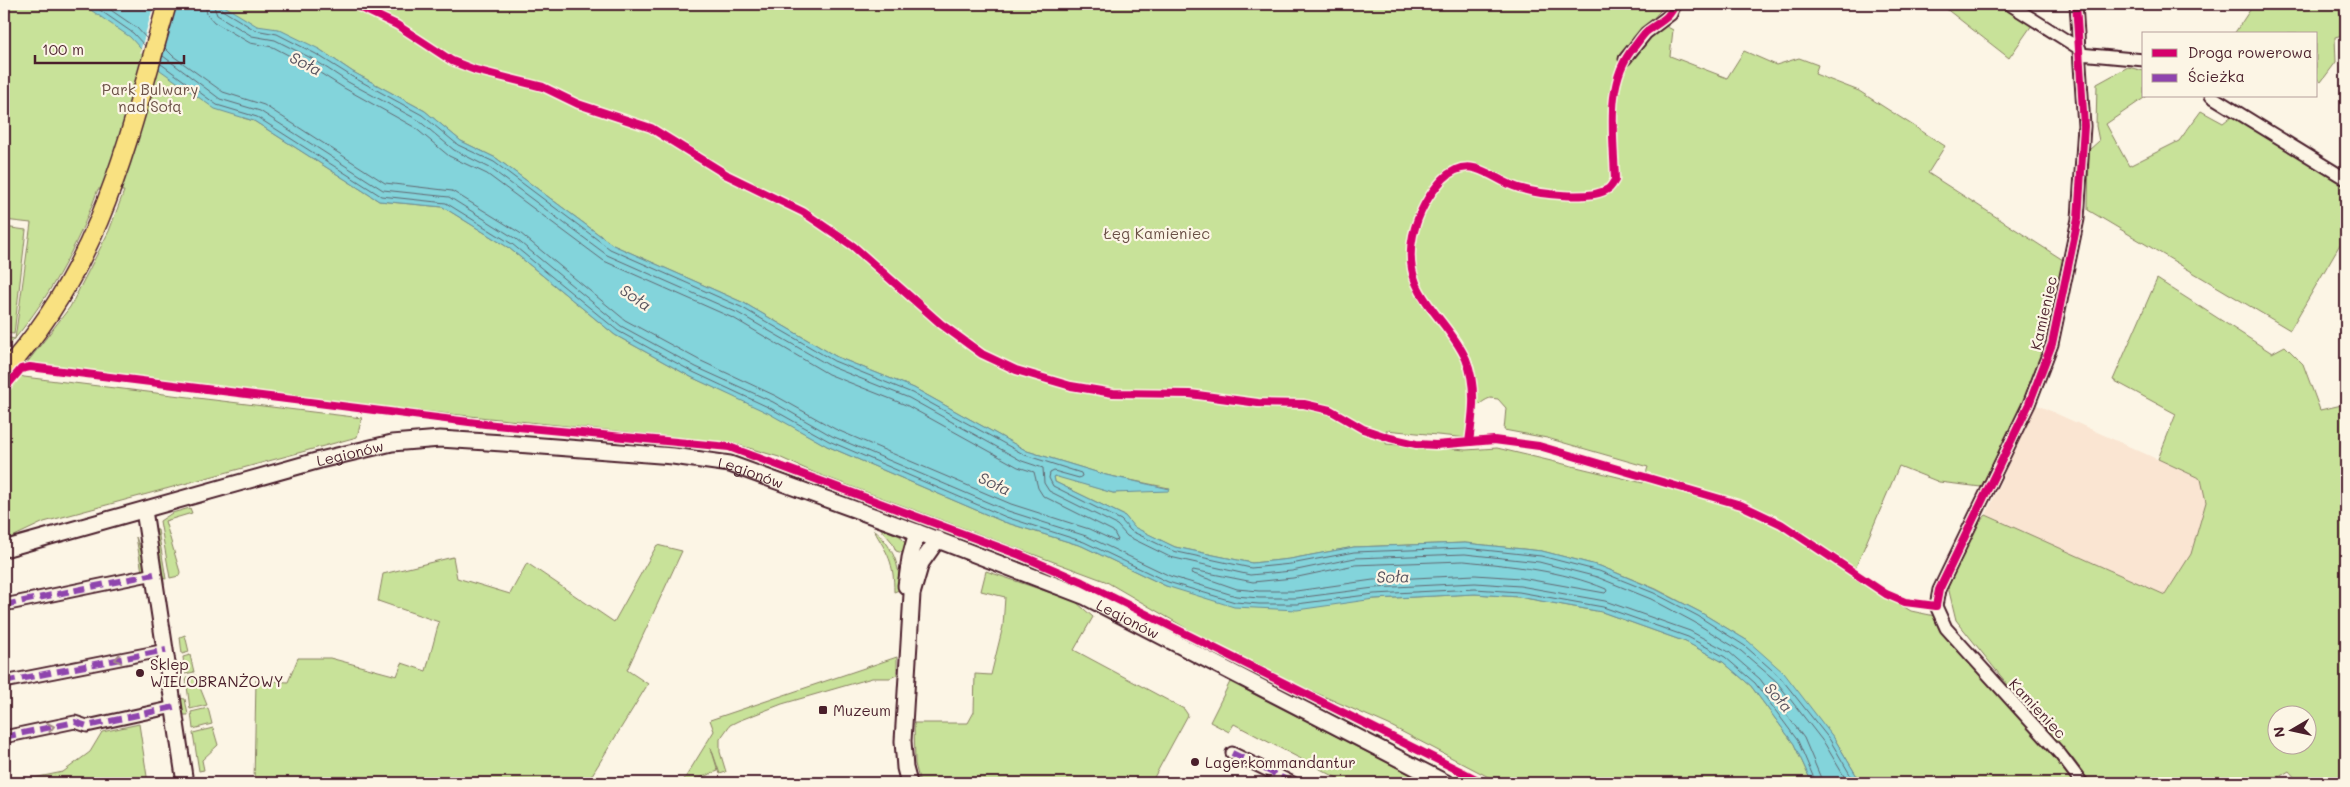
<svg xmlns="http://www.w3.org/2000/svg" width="2350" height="787" viewBox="0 0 2350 787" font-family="Mali,sans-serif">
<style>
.built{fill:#fae5d2}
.green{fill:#c8e299;stroke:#898062;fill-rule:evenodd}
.water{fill:#83d4db;stroke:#6c8c95}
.pier{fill:#fcf5e5}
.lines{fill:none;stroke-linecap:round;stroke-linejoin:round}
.shore{stroke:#616771;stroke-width:1}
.street-casing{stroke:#4a1f2b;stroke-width:15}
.secondary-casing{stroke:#4a1f2b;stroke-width:19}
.primary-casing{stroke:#4a1f2b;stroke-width:21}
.street{stroke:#fcf5e5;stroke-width:11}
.secondary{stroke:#fcf5e5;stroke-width:15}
.primary{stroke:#f9e181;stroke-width:18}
.quiet{stroke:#8e44ad;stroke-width:6;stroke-dasharray:12 6;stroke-linecap:butt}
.cycleway-casing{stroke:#fcf5e5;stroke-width:11}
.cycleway{stroke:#d6006c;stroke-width:8}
.oneway{stroke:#a38a88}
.poi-dot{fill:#4a1f2b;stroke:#fcf5e5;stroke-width:2}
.labels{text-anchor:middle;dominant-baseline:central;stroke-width:4.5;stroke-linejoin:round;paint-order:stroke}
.park-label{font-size:15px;fill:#6a5046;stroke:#fcf5e5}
.street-label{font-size:15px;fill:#4a1f2b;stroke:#fcf5e5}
.poi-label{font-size:15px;fill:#4a1f2b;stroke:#fcf5e5;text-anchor:start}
.water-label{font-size:16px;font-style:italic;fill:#5b5560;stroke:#fcf5e5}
</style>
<rect width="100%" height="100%" fill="#fcf5e5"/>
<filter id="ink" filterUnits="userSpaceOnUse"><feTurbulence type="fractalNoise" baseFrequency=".02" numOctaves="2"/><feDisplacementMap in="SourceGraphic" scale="10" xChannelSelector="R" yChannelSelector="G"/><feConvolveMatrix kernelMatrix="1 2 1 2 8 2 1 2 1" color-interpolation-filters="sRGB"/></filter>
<g filter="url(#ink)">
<!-- built -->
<path class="built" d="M2035,404L2201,479L2206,502L2191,554L2165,595L1986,515Z"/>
<!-- green -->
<path class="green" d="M4,4H1666L1653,19L1673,30L1670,56L1727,78L1744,51L1776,65L1799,58L1818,65L1815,74L1859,91L1945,146L1928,173L2063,260L2046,353L2025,404L1981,487L1939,482L1899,466L1852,576L1911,611L1935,616L1949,637L2059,763L2073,783H1861L1834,738L1748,641L1700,612L1656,589L1600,566L1542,551L1465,543L1354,547L1290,559L1252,563L1175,547L1133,527L1125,516L1055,482L1054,475L1113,493L1169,488L1106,475L1027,451L914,388L837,357L744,303L613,245L496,158L461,141L425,111L353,72L319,49L243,118L254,121L379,201L443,207L509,248L615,335L691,377L768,412L827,446L1004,522L1082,546L1166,586L1374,599L1475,594L1519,597L1602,612L1686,642L1723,662L1751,686L1794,744L1812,783H1500L1389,725L1298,685L1203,638L1105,581L815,473L779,457L732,443L314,400L26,364L70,307L109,231L124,191L98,189C78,246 45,306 4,351V337L15,339L31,223L4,220ZM1490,398L1498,399L1506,408L1504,430L1547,438L1648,467L1643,483L1497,448L1466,450L1386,444V430L1468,438C1470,420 1472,405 1490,398Z
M1940,4H2000L2032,25L2009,58Z
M2254,4H2337L2346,34L2335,37L2336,62L2321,82L2316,78V34H2234Z
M2128,67L2144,71V96H2147L2106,124L2129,166L2179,141L2201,111L2223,123L2233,115L2346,186V234L2290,330L2088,210L2089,150L2099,141L2096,126L2097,84Z
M4,227L26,230L14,334L4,333Z
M2157,279L2272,353L2285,346L2303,364L2320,410L2346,404V783H2295L2297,780L2289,771L2269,783H2091L2071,756L2043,729L1956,620L1948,587L1976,526L1986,515L2165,595L2191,554L2206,502L2201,479L2158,459L2176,414L2113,380ZM2278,714H2308V744H2278Z
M19,375L24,377L362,418L357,437L44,522L4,541V394Z
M190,508L192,513L165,521L180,572L179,576L170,578L160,521L172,513Z
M880,528L900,536L907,545L906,554L896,551L892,542Z
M873,529C892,545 901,565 899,590L894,592C894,562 888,554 873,529Z
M155,530H158L166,579L161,578Z
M136,537L147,567L142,572Z
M657,545L682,551L627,670L648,684L587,783H480L472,781L471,783H254L256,680L288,682L298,658H330L397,676L402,663L426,671L439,622L378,601L383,574L453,557L457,578L510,594L527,563L614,622Z
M986,571L1075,601L1093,617L1074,650L1184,709L1188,715L1151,783H920L915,764L914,723H968L974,712L975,674L991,675L1003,626L1005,597L981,591Z
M185,635L189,652L182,654L180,637Z
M190,655L194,672L185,674L183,657Z
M897,657V675L890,678H872L782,704L738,721L730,725L720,739V752L726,772L720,774L711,748L718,771L687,783H682L714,731L710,720Z
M195,675L207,705L190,709L186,678Z
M1230,682L1427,783H1347L1234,724L1229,732L1210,722Z
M178,698L185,699L188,715H180Z
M208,708L212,724L193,729L191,712Z
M139,724L148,783H9L63,772L90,752L102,732Z
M213,728L218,745L202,760L204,770L199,771L193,733Z"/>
<!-- water -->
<path class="water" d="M82,4H221L257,26L278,29L319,49L353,72L425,111L461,141L496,158L613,245L744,303L837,357L914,388L1027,451L1106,475L1170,489L1169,491L1113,493L1054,476L1055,482L1125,516L1134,527L1175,547L1252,563L1290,559L1354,547L1465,543L1542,551L1600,566L1655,589L1700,612L1748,641L1784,673L1834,738L1861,783H1812L1794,744L1751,686L1723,662L1686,642L1602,612L1519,597L1475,594L1374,599L1297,610L1234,607L1166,586L1082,546L1004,522L827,446L768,413L691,377L615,335L509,248L443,207L379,201L254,121L215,109L160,70L130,37Z"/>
<!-- pier -->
<path class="pier" d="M154,4H175L156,70L140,52Z"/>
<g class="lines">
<!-- shore -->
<path class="shore" d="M91,4L133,33L145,46
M102,4L137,28L147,39
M213,4L217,15L252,36L275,40L313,59L348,82L418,120L454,150L490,168L607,255L738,313L832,367L909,398L1022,461L1043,468L1044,483L1049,491L1117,525L1127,536L1170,557L1250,575L1292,571L1355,558L1465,554L1539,562L1597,577L1651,599L1694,622L1741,651L1776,681L1825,744L1848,783
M219,4L222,10L255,30L277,34L316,54L351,76L422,115L458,145L494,162L610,249L741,307L834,361L912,393L1025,455L1081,473L1082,476L1079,478L1054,471L1050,473L1049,478L1053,486L1121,520L1131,531L1173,551L1251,568L1291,564L1354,552L1465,548L1541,556L1599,571L1654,593L1698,616L1745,646L1780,677L1830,740L1855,783
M165,48L173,56L223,92L264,105L385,183L452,191L520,233L625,320L699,360L776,396L835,429L1011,504L1089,529L1115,541L1118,540L1113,531L1043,496L1038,488L1034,472L1018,467L906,405L828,374L735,319L604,261L487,174L449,156L414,127L344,88L309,66L273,47L250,43L214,22L207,14L205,4
M163,56L220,99L260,111L383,190L449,197L516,239L621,326L696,367L773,402L832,436L1008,511L1086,536L1170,576L1236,596L1259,598H1297L1374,588L1475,583L1520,586L1605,601L1690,631L1729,652L1760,679L1804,738L1823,783
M161,64L217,105L257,117L381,196L446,203L512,244L618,331L693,372L770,408L829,441L1006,517L1084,542L1168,582L1235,602L1259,604H1297L1374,594L1475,589L1519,592L1603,607L1688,637L1725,657L1755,683L1798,741L1816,783
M1464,561C1512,566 1561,570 1606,589L1607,591L1605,593L1521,578L1475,575L1373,580L1296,591H1259L1237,589L1191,573L1193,570L1253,582L1293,578L1355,565Z"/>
<defs>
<path id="street" d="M2009,4L2080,49
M2076,4L2084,126L2078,219L2052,344L2029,404L1939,590L1936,606L1946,628L2060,754L2082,783
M2080,54L2144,60
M1625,59L1646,33L1671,14L1675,4
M2211,96L2346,179
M4,605L154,574
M4,682L166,650
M4,737L75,722L87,726L174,707
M1232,753L1293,783"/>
<g id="secondary">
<path d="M144,510L185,783"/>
<path id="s1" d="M4,549L320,460L392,443L440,439L503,443L673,456L730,464L917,532L1086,597L1446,783"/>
<path d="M906,586L910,558L917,532"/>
<path d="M909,783L905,768L903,741L912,594L921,563L938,539"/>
</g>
<path id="primary" d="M4,372C102,265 128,139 167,4"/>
</defs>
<!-- street casing -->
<use href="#street" class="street-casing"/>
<!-- secondary casing -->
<use href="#secondary" class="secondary-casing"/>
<!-- primary casing -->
<use href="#primary" class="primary-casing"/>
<!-- street -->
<use href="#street" class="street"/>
<!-- secondary -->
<use href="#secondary" class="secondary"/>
<!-- primary -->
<use href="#primary" class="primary"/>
<!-- quiet -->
<path class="quiet" d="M4,605L154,574
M4,682L166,650
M4,737L75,722L87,726L174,707
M1232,753L1293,783"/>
<defs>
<path id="cycleway" d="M353,4L397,25L452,61L475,70L543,87L578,104L651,128L727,175L803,212L853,246L941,324L982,354L1016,370L1071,386L1113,393L1190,394L1258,403L1304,404L1330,410L1363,429L1390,438L1416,444L1436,445L1494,440L1539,446L1741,505L1781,524L1886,594L1905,602L1936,606L1939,590L2029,404L2052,344L2078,219L2084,126L2076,4
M4,389L21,369L30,367L485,424L729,447L1020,555L1082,582L1484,783
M1469,442C1473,414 1477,386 1466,359C1445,313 1400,295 1413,235C1418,214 1428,195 1443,179C1471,151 1493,181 1519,188C1539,194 1590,201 1608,189C1611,187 1613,183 1615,180C1614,137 1604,82 1634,47C1638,42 1642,36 1646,32C1658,22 1669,20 1675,4"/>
</defs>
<!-- cycleway casing -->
<use href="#cycleway" class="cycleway-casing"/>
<!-- cycleway -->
<use href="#cycleway" class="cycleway"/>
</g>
<!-- one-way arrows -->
<defs><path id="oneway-chevron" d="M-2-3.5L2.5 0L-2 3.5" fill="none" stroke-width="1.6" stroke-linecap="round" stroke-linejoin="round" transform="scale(1.25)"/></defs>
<g class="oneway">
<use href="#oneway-chevron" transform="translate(118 659) rotate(169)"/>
<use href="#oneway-chevron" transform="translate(51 727) rotate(-12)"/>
</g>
</g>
<!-- markers -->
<g class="poi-dot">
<circle cx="140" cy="673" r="5"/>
<rect x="818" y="705" width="10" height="10" rx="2.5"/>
<circle cx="1195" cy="762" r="5"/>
</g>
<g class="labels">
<!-- park labels -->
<g class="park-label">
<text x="150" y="89">Park Bulwary<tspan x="150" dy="17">nad Sołą</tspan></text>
<text x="1157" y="233">Łęg Kamieniec</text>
</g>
<!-- street labels -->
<g class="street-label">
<text transform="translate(2043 313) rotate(-77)">Kamieniec</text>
<text stroke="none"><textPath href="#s1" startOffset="359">Legionów</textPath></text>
<text stroke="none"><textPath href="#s1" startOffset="764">Legionów</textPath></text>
<text stroke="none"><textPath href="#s1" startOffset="1169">Legionów</textPath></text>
<text transform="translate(2038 708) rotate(47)">Kamieniec</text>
</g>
<!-- poi labels -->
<g class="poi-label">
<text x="150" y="664">Sklep<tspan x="150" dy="17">WIELOBRANŻOWY</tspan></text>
<text x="833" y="710">Muzeum</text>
<text x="1205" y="762">Lagerkommandantur</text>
</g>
<!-- water labels -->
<g class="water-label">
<text transform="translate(306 63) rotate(27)">Soła</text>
<text transform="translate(636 297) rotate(34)">Soła</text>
<text transform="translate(995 483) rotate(25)">Soła</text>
<text transform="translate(1393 576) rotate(-1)">Soła</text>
<text transform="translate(1779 697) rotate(49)">Soła</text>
</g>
</g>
<!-- margin -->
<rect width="2350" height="787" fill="none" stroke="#fcf5e5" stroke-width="20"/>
<rect x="10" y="10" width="2330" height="767" fill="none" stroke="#4a1f2b" stroke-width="2" filter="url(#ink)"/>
<!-- legend -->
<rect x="2142" y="32" width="175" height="65" fill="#fcf5e5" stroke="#b59f9b"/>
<rect x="2152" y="49" width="25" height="8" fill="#d6006c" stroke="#b59f9b"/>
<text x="2188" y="58" font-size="15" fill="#4a1f2b">Droga rowerowa</text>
<rect x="2152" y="74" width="25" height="8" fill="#8e44ad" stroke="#b59f9b"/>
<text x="2188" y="82" font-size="15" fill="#4a1f2b">Ścieżka</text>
<!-- north arrow -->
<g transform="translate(2292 730) rotate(261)"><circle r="24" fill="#fcf5e5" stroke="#b59f9b"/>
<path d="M0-4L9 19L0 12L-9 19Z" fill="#4a1f2b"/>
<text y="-8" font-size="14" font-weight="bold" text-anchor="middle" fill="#4a1f2b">N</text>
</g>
<!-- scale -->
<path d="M35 55v8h149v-8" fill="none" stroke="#4a1f2b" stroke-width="2.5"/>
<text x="42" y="55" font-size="15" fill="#4a1f2b" stroke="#fcf5e5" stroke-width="4" paint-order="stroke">100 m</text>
</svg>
